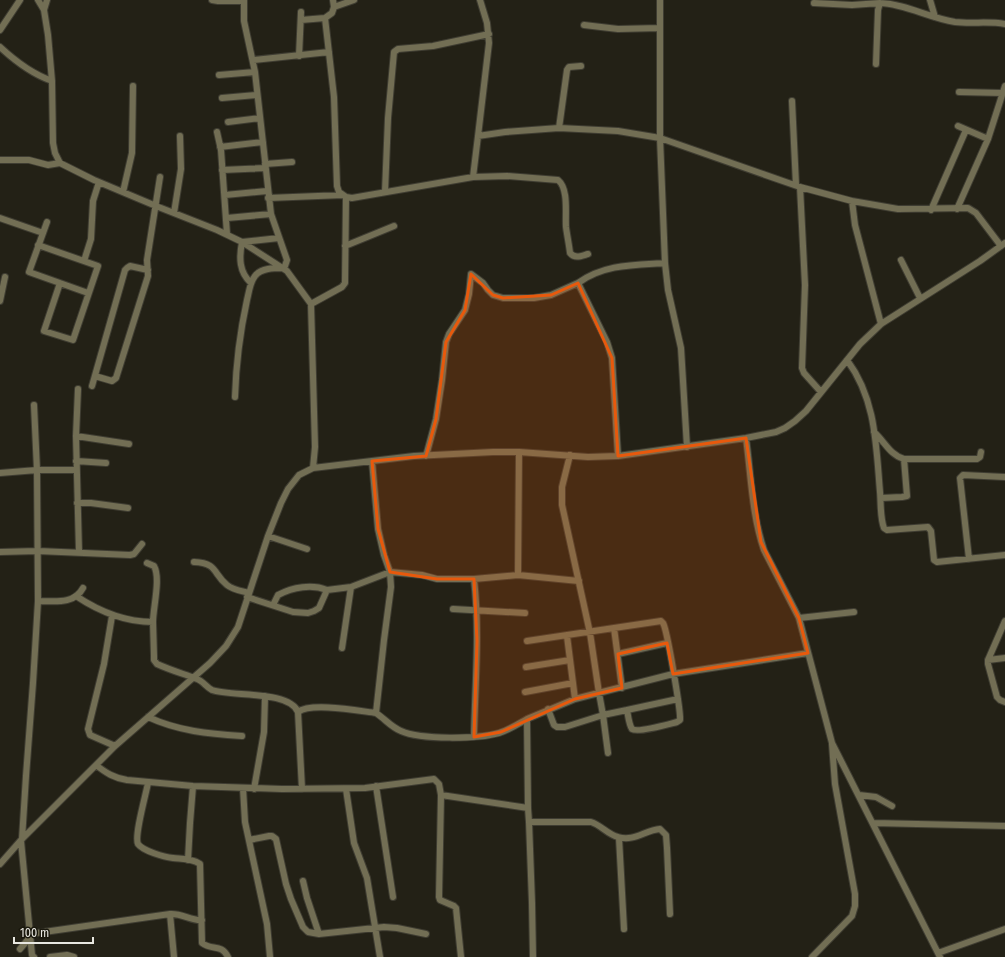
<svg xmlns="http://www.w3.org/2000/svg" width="1005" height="957" viewBox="0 0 1005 957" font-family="'Fira Sans Condensed',sans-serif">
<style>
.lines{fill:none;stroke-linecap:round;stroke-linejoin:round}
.minor-casing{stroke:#3f3d32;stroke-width:8}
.minor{stroke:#726e54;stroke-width:6}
.marked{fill:#e8590c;fill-opacity:0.2;stroke:#e8590c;stroke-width:3;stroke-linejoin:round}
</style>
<rect width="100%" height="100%" fill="#232116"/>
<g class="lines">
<defs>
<path id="minor" d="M38,0L44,10L48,35L52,81L53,143L55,153L60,163L94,180L156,206L217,230L242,242L287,271L311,304L315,447L313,468
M212,0L218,1H244
M333,0L334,7L354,0
M660,0V138L665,263L668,290L681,348L687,447
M930,0L935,17
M814,3L852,5L880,3
M334,7L332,13L325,18L334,97L337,186L339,192L346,197
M44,10L47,0
M301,20L325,18
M584,25L618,29L660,28
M0,30L20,0
M0,47C15,61 32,74 52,81
M299,56L301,12
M253,60L329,52
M876,64L878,10L880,3C906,4 929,18 955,22C972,24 989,21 1005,24
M219,75L255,72
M959,92L1003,93
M222,98L257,95
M792,101L796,185
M228,122L260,118
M958,126L988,139
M559,128L567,70L569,67L581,66
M217,132L221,150L227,234
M478,136L489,43L487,23L480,0
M220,147L263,142
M0,160H29L48,165L60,163
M265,164L292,162
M222,170L265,168
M473,177L507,176L558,180C569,189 565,214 566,227C567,235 569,244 570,253C575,259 581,256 588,254
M800,187L805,285L802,368L804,373L821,392
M123,192L132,153L133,86
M385,192L388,118L394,52L398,49L433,46L489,34
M225,195L267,191
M268,198L343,195
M852,201L855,225L881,324
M957,209L988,139L1005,86
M931,210L966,130
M174,213L181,169L180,136
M0,218L43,233
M227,218L271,214
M47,222L29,272L88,293
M38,245L98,266L73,340L44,331L60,283
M345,246L394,226
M901,260L920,298
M84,261L91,239L93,201L99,182
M251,283C239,272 239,258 242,242L279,238
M0,301L5,277
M311,304L342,287L345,283L346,197L352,198L473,177L478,136L505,132L559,128L618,131L660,138L800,187L852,201L898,209L968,208L976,213L1001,246
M847,360C876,399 876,445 880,492C881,503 880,518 884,528L887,530L928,527L931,531L934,560L937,562L1005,555
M95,376L112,381L116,378L148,276L147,260L160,177
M92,386L125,270L127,268L130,266L148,270
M235,397C236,364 240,332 247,300C249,292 250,282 255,276C261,268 274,268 283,268L285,266L287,260L271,214L255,72L244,21V0
M874,432C885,442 890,455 904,459H977L980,457L981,452
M76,436L78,389
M746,438C751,475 752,515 764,550L799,618L832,743L940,957
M570,455L562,487V505L590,633L599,693L603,715L627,710
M426,456L436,419L442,380L446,342L449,334L465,310L469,294L471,274L483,283L488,290L493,295L503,298H534L551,295L578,283
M618,456L612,358L607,342L578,283C604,264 635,265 665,263
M76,461L106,463
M372,461L378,529L384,555L390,572L391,587L384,640L376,713C385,719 391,727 401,731C421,740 478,739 499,733C509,730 518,724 527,719
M0,473L37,470H76
M881,498L902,497L907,496L904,459
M77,503H91L128,508
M268,536L307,549
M0,552L38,551L130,555L134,554L142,544
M79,552L76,436L129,444
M969,559L960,478L963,475L1005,477
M194,562C218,563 213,574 227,585C233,590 242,591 249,593
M147,563L154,566C161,578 153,608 153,622
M518,575L519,452
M474,579C480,631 475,685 474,737
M76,596C100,612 124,622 153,622L154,656V660L157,664C170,670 184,674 197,679C203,681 206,687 212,690C231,697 289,690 298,712L302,789
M247,597L293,612L308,613L314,611L319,608L327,590L351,587L390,572L422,575L437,579H474L518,575L579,581
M38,601C54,601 74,605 83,588
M273,605L278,595C293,587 312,584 327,590
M453,609L525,613
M112,616L104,664L88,729L90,735L115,746
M799,618L854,612
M1005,621L988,660V664L997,697L1000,700L1005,702
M567,636L575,699
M527,641L614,628
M342,648L351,587
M618,654L667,643
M988,660L1005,658
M526,667L570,660
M622,688L614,628L661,621C662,622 663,623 663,623C667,629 681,712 680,720L677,722C669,724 638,733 632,729C629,725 628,715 627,710L678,699
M525,692L573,683
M548,709L554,725L557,727H565L603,715L608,753
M298,712C311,702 359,711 376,713
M148,717C178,731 209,734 242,736
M96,765C106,773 114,778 127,780L193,786L282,789L365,788L434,779L439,784L441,795L528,808L529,822H591C601,825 607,834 618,837C634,842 645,830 660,829L666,835L667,848L670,914
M148,783C146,794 134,836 138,844C143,851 164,857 173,858C181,859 192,858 200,864L202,943C212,951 221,943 228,957
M376,786L393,897
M243,788L245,822L267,924L270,957
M254,789L264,732L265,696
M346,789L354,843L367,878L380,957
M441,795L439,897L440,900L454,906L456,908L461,957
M859,795L876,797L892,806
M528,808L527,719L575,699L673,674L808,653
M529,822L532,903L533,957
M873,823L1005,826
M619,838L624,929
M22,839L26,776L33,683L38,601L37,470L34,405
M249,840L269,836H272L276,839L286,884L291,899L303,927L308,932L319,934L384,927L397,928L426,934
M21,841L32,955L34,957
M188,860L190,823L193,786
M0,864L22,839L115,746L210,663L226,646L238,627L268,536L281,503L288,489L299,475L313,468L414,456L493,452H519L588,457L618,456L746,438L776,432L785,428L795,421L806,411L860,344L881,324L980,261L1005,243
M303,881L307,898L319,934
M170,914L174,957
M20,949L26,942L30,934L170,914C182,913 191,921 202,920
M938,953L1005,929
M50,957L67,955L74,957
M812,957L852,916L855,906V894L835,784L832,744"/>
</defs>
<!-- minor casing -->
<use href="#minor" class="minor-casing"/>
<!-- minor -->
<use href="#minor" class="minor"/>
</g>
<!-- marked area -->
<path class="marked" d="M471,274L493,295L503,298L551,295L578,283L612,358L618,456L746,438L761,542L799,618L808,653L673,674L667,643L618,654L622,688L575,699L501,732L474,737L477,641L474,579H437L390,572L378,529L372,461L426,456L436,419L446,342L465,310Z"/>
<!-- scale -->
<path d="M14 937v6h79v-6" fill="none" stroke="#e8e7e0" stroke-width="2"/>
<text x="20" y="937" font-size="12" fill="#e8e7e0" stroke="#1a180d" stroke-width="3" paint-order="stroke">100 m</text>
</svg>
